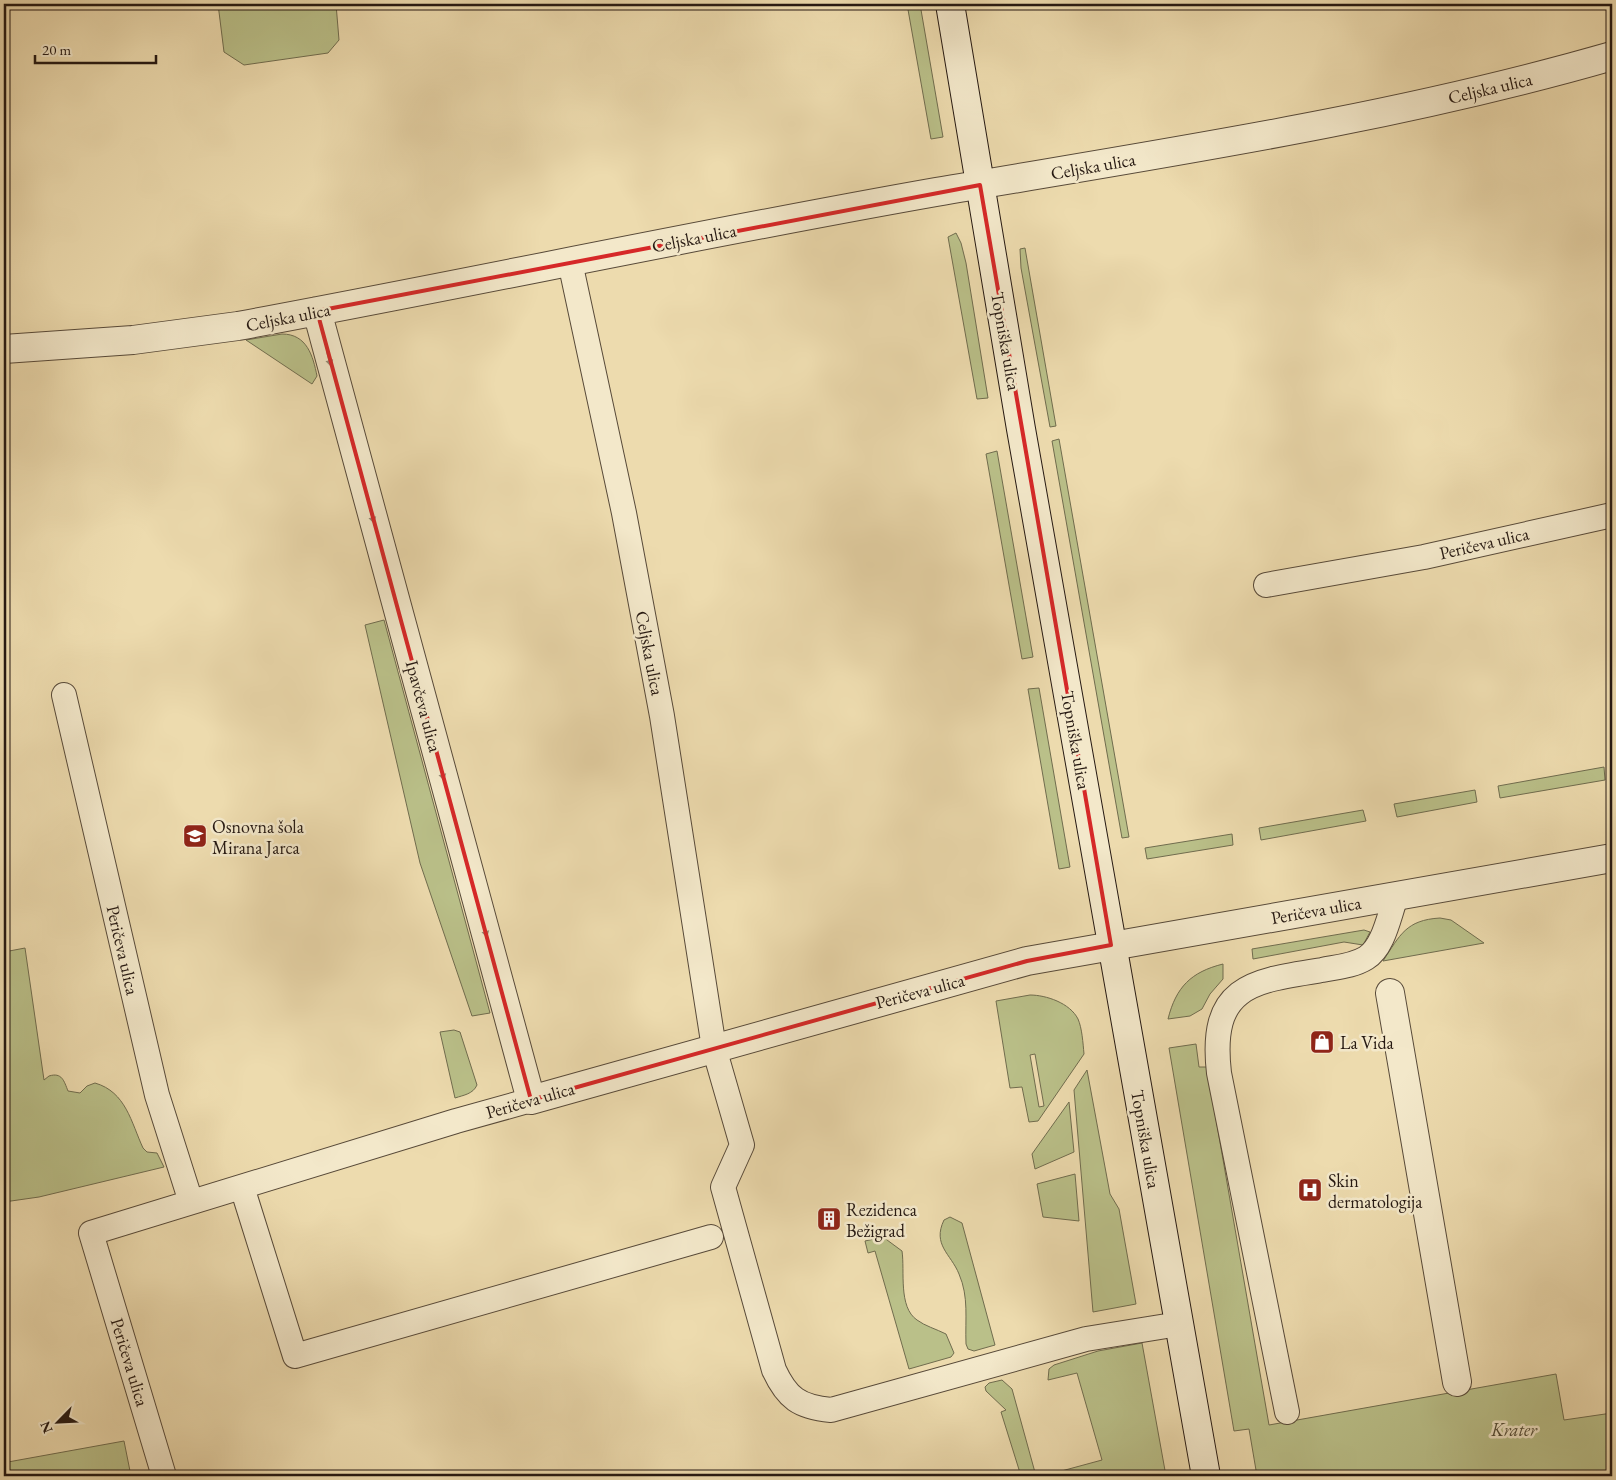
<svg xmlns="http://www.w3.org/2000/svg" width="1616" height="1480" viewBox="0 0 1616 1480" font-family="'EB Garamond',serif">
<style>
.green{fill:#bac089;stroke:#706c4e;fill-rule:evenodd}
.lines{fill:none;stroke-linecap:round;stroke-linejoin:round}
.service-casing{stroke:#584a39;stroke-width:26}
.pedestrian-casing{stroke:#584a39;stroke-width:30}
.minor-casing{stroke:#584a39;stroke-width:30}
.secondary-casing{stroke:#261912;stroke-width:30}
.service{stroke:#f3e8ca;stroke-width:24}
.pedestrian{stroke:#f3e8ca;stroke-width:28}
.minor{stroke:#f3e8ca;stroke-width:28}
.secondary{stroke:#f3e8ca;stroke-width:28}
.oneway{fill:#978b77}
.marked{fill:none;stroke:#d62828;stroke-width:4;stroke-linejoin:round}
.labels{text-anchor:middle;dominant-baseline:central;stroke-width:5;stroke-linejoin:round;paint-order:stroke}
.street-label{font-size:18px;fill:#261912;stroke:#f3e8ca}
.poi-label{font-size:18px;fill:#261912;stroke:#f3e8ca;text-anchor:start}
.park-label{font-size:18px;font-style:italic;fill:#524b36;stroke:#f3e8ca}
</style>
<rect width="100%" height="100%" fill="#eddbae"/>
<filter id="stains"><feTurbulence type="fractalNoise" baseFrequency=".004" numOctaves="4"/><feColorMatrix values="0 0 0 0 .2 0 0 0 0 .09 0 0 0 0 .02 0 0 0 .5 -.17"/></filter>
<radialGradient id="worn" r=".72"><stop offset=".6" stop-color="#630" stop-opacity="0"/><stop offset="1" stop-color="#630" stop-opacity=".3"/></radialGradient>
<!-- green -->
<path class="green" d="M218,4H336L339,40L328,53L244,65L224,52Z
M907,4H920L943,137L931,139Z
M956,233L961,243L966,263L988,398L977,399L948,237Z
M1025,248L1056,426L1050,427L1021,268L1020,249Z
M282,334C307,334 313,356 317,376L312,384L246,340Z
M1059,439L1129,837L1122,838L1052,441Z
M997,451L1033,657L1022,659L986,454Z
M384,620L490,1013L472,1016L420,863L365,625Z
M1039,688L1070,867L1059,869L1028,689Z
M1604,767L1605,780L1500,798L1498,786Z
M1475,790L1477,802L1397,817L1394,804Z
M1363,810L1366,821L1261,840L1259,828Z
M1232,834L1233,845L1147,859L1145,848Z
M1440,918L1451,920L1484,943L1383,961C1400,935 1406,920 1440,918Z
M1364,930L1370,932L1363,945L1344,942L1253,959L1252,949Z
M25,948L44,1080L49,1076C62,1072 64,1081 68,1091L80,1093L87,1086L95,1083C126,1092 131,1122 143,1148L147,1152L157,1153L164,1167L39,1197L4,1202V952Z
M1223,964V979L1210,994L1202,1009L1190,1016L1168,1019C1176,987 1191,972 1223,964Z
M1030,995C1046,995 1070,1003 1078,1019C1082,1028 1083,1043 1084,1054L1038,1121L1029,1122L1022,1087L1010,1088L996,1001ZM1035,1054L1044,1106L1039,1107L1030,1055Z
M454,1030L460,1032L477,1085C473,1094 464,1095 455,1098L440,1032Z
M1196,1044L1199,1067H1207L1269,1425L1556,1374L1564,1420L1612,1413V1476H1257L1249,1429L1234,1431L1169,1048Z
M1087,1070L1110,1194L1119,1209L1136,1304L1093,1312L1074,1090Z
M1069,1102L1074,1152L1035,1169L1032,1154Z
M1075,1174L1079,1221L1043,1217L1037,1184Z
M950,1217L962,1223L995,1345L974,1351L968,1349L966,1344C965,1319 969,1297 959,1274C951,1254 932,1245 944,1220Z
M883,1237L902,1251C905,1271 898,1307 917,1320C925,1326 936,1329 946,1334L954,1353L951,1357L909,1369L875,1251L868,1253L865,1241Z
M1142,1343L1166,1476H1043L1102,1460L1077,1373L1048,1380L1049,1369L1054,1365L1098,1351Z
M1002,1380L1012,1389L1036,1476H1021L1001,1412L1006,1410L986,1391L985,1387L989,1383Z
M124,1441L131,1476H11L8,1462Z"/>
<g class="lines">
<defs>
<path id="service" d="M570,262L624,513L662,716L714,1048L742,1145L723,1187L774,1370C787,1398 799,1407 831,1410L1086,1339L1179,1324
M1266,585L1424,557L1612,515
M64,695L157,1095L191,1202
M242,1187L295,1356L711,1237
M1287,1412L1219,1073C1209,986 1251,981 1322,970C1337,967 1353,966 1366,958C1384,947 1389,915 1396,897
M164,1476L91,1233L456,1121L531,1100"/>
<path id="pedestrian" d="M1390,993L1457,1382"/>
<path id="minor" d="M317,311L531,1100L1027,961L1612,858
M4,349L133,340L238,326C471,283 703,233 936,192C1163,153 1390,120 1612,56"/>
<path id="secondary" d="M950,4L1021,429L1206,1476"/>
</defs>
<!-- service casing -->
<use href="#service" class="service-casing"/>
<!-- pedestrian casing -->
<use href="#pedestrian" class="pedestrian-casing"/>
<!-- minor casing -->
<use href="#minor" class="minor-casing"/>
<!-- secondary casing -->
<use href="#secondary" class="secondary-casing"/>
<!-- service -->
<use href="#service" class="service"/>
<!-- pedestrian -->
<use href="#pedestrian" class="pedestrian"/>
<!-- minor -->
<use href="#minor" class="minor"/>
<!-- secondary -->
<use href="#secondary" class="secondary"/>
</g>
<!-- one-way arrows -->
<defs><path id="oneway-solid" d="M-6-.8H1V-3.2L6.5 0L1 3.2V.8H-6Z" transform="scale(1.25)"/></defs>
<g class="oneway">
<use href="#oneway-solid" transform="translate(329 359) rotate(75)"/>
<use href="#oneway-solid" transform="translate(372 516) rotate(75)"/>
<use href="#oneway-solid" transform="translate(442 773) rotate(75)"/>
<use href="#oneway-solid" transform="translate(485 930) rotate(75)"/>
</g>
<!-- marked area -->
<path class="marked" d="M980,185L1111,945L1027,961L531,1100L317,311Z"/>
<!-- icons -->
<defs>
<symbol id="school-square" viewBox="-11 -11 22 22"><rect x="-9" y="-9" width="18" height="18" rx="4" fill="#8f2418" stroke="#f3e8ca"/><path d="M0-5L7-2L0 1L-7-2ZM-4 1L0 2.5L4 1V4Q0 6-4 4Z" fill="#fff"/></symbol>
<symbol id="shop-square" viewBox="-11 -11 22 22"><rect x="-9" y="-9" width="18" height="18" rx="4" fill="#8f2418" stroke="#f3e8ca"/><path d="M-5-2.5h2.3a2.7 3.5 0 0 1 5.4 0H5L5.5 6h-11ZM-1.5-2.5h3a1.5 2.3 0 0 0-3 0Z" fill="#fff"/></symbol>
<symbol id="hospital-square" viewBox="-11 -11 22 22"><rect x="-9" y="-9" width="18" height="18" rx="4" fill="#8f2418" stroke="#f3e8ca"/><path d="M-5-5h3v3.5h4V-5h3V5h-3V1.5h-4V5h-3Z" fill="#fff"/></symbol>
<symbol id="building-square" viewBox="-11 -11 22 22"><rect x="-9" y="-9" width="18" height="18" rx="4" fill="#8f2418" stroke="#f3e8ca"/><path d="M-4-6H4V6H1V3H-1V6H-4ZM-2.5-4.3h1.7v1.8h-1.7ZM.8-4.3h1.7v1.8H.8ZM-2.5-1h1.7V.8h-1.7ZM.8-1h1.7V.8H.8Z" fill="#fff"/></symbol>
</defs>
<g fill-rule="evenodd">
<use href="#school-square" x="181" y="822" width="28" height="28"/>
<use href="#shop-square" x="1308" y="1028" width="28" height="28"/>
<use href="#hospital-square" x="1296" y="1176" width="28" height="28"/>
<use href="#building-square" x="815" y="1205" width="28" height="28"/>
</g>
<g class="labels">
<!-- street labels -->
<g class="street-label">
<text transform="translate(1490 88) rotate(-13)">Celjska ulica</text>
<text transform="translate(1093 166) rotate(-10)">Celjska ulica</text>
<text transform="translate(694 238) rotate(-11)">Celjska ulica</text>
<text transform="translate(288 317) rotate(-11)">Celjska ulica</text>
<text transform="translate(1006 341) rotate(80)">Topniška ulica</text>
<text transform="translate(1484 543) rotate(-13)">Peričeva ulica</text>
<text transform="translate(650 653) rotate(79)">Celjska ulica</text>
<text transform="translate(424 706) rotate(75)">Ipavčeva ulica</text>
<text transform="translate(1076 740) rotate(80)">Topniška ulica</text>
<text transform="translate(1316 910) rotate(-10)">Peričeva ulica</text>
<text transform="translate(123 950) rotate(77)">Peričeva ulica</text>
<text transform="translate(920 991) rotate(-15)">Peričeva ulica</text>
<text transform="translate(530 1100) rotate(-16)">Peričeva ulica</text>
<text transform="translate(1146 1139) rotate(80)">Topniška ulica</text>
<text transform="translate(130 1362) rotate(73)">Peričeva ulica</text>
</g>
<!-- poi labels -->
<g class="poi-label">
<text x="212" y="826">Osnovna šola<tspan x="212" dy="21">Mirana Jarca</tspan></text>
<text x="1340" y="1042">La Vida</text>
<text x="1328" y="1180">Skin<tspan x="1328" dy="21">dermatologija</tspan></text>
<text x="846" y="1209">Rezidenca<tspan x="846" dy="21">Bežigrad</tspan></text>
</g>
<!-- park labels -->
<g class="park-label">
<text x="1514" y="1429">Krater</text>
</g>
</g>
<!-- margin -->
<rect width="1616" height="1480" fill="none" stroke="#eddbae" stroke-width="20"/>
<rect x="5" y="5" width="1606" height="1470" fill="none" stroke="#261912" stroke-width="2.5"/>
<rect x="10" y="10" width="1596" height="1460" fill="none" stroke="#261912"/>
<!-- north arrow -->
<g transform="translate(58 1422) rotate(246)" stroke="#f3e8ca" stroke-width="4" paint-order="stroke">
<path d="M0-4L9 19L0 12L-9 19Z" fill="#261912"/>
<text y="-8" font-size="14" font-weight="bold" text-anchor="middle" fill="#261912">N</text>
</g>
<!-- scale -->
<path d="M35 55v8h121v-8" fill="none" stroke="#261912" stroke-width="2.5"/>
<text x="42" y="55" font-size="15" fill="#261912" stroke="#f3e8ca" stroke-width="4" paint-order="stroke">20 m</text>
<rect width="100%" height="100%" filter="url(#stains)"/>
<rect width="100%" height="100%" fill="url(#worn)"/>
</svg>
